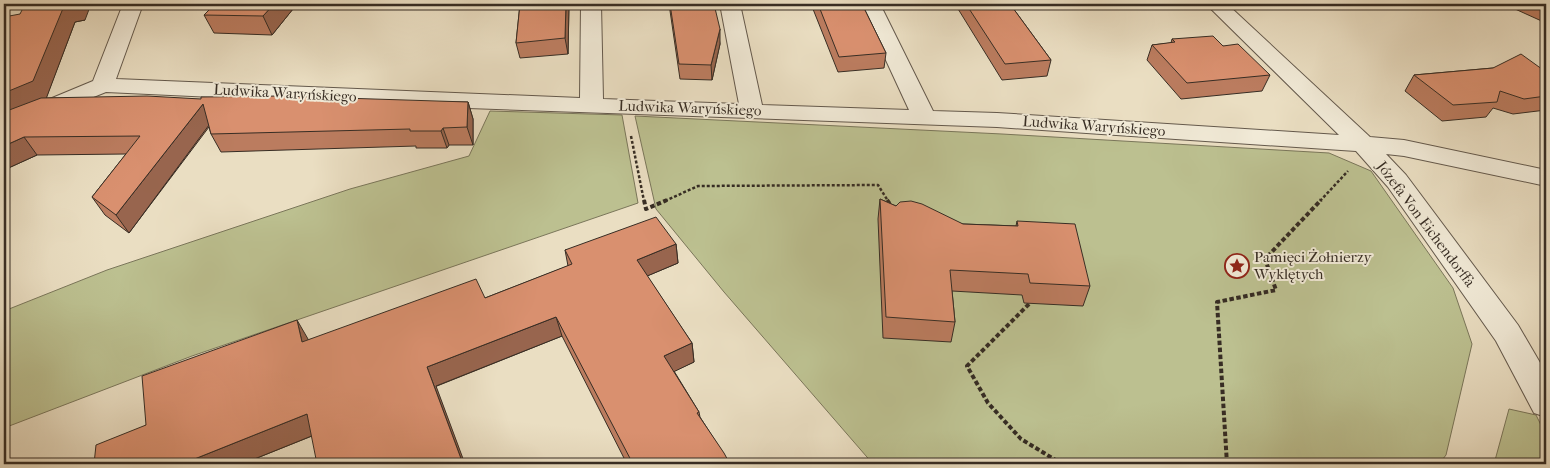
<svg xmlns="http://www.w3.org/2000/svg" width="1550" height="468" viewBox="0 0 1550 468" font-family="'IM FELL French Canon',serif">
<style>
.green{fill:#bcc090;stroke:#7a765a}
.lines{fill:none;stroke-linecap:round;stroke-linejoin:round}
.street-casing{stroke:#64594c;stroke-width:2}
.path-far1{stroke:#372d24;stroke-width:2.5;stroke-dasharray:3 2;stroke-linecap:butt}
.path{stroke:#372d24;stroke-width:4;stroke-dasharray:4.5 2.5;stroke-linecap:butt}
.street{fill:#f1ead7;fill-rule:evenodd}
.wall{fill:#bb7c5f;stroke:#372d24}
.shaded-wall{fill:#98654e;stroke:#372d24}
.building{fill:#d9906f;stroke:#372d24}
.labels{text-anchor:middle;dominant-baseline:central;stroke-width:4;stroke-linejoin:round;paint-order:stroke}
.street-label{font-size:15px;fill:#372d24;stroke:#f1ead7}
.poi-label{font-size:15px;fill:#372d24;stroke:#f1ead7;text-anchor:start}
</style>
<rect width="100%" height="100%" fill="#eadec2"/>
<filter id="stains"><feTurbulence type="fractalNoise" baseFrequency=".004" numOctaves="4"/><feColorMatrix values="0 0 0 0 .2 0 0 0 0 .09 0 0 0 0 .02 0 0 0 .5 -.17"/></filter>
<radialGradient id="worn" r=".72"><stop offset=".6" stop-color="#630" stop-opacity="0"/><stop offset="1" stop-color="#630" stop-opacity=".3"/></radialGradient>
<!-- green -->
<path class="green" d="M490,111L622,115L638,203L192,356L4,428V311L107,270L350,189L469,156Z
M635,116L1002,134L1329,153L1371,171L1453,288L1472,344L1446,455L1439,464H873L724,292L656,209Z
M1509,409L1536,415L1546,435V464H1494Z"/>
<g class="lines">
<defs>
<path id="street" d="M123,4H143L116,79L580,98L581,4H601L603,99L739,104L720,4H740L762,105L909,110L860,4H880L933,111L997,113L1339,135L1206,4H1227L1370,137L1404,140L1546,170V186L1404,156L1386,154L1406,175L1518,325L1546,373V417L1534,413L1496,341L1388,187L1356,151L997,127L385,105L106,92L4,133V118L93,81Z"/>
</defs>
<!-- street casing -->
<use href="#street" class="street-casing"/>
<!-- path-far1 -->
<path class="path-far1" d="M631,136L644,201
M665,201L698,186L878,185L888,201
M1320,201L1348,171"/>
<!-- path -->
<path class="path" d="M644,200L646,209L667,200
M887,200L892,207
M1029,304L967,366L988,403L1021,439L1062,464
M1227,464L1217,302L1276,290L1265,259L1321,200"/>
<!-- street -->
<use href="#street" class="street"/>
</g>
<!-- wall -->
<path class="wall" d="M297,4L272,35L214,33L204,15Z
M520,4H569L568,54L520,58L516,43Z
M669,4H714L720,44L712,80L680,79Z
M811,4H862L886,53L884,68L838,72Z
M955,4H1010L1051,60L1047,76L1002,80Z
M1504,4H1546V23Z
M20,14L85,20L75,22L46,98L468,102L473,119V145H449L447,148H416V146L221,152L211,134L209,127L129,233L105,215L92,197L126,154L37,155L4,170Z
M1172,39L1223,46L1270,75L1262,91L1181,99L1147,60L1152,45L1171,43Z
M1493,68L1546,72V110L1513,114L1493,108L1486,117L1442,121L1405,91L1414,75Z
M880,199L896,206L963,224L1016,226L1017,221L1090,286L1083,306L1024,303L1022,295L952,291L955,322L951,342L883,338L878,219Z
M676,244L678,263L647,276L692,343L694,362L674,371L699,412L700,417L730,464H627L562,336L242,464H94L146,425L308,340L485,298L568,266L565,250Z"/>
<!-- shaded-wall -->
<path class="shaded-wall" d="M75,4H91L85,20L75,22L46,99L4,116V93L64,6Z
M274,4H297L272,35L263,16Z
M566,4H569L568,54L565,38Z
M720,29V44L712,80L711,65Z
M468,102L473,119V145L467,127Z
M203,104L212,121L129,233L116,215Z
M443,128L449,145L447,148L441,131Z
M24,137L37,155L4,170V146Z
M676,244L678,263L640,279L637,260Z
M556,317L562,336L436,386L465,464H463L427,367Z
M297,320L308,339L313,361L302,342Z
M692,343L694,362L667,375L664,356Z
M307,414L319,433L242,464H182Z"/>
<!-- building -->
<path class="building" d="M25,4H75L64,6L33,81L4,93V17L20,14Z
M215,4H274L263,16L204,15Z
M520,4H566L565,38L516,43Z
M670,4H714L720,29L711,65L679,64Z
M818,4H862L886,53L839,57Z
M966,4H1010L1051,60L1005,64Z
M1213,36L1223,46L1238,44L1270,75L1187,83L1152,45L1175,42L1172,39Z
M1521,54L1546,72V96L1524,99L1500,91L1497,102L1453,105L1414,75L1493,68Z
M147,96L201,99V97L279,96L468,102L467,127L443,128L441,131H410V129L211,134L203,104L116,215L92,197L140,136L24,137L4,146V112L41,98Z
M880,199L896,206L900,202L911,201L922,204L963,224L1018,226L1017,221L1075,224L1090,286L1030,283L1028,274L950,270L955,322L886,317Z
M656,217L676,244L637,260L692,343L664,356L699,412L697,413L724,453L730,464H633L556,317L427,367L463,464H317L307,414L182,464H94L96,445L146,425L142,376L297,320L302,342L476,279L485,298L572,264L565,250Z"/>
<!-- icons -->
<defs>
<symbol id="sight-ring" viewBox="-11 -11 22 22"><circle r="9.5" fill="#f1ead7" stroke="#8f2418" stroke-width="1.5"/><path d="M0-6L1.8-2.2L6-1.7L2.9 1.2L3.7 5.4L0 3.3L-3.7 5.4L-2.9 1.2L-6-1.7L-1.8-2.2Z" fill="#8f2418"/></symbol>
</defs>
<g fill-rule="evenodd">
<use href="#sight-ring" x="1223" y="252" width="28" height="28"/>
</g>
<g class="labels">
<!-- street labels -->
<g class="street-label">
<text transform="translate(285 93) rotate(3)">Ludwika Waryńskiego</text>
<text transform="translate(690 108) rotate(2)">Ludwika Waryńskiego</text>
<text transform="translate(1094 126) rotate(4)">Ludwika Waryńskiego</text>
<text transform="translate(1426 224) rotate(53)">Józefa Von Eichendorffa</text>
</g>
<!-- poi labels -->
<g class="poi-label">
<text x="1254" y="257">Pamięci Żołnierzy<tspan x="1254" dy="17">Wyklętych</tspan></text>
</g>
</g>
<!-- margin -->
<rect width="1550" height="468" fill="none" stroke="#eadec2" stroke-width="20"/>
<rect x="5" y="5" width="1540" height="458" fill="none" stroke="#372d24" stroke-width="2.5"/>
<rect x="10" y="10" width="1530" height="448" fill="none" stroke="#372d24"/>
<rect width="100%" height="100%" filter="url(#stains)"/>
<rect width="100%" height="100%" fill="url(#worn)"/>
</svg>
